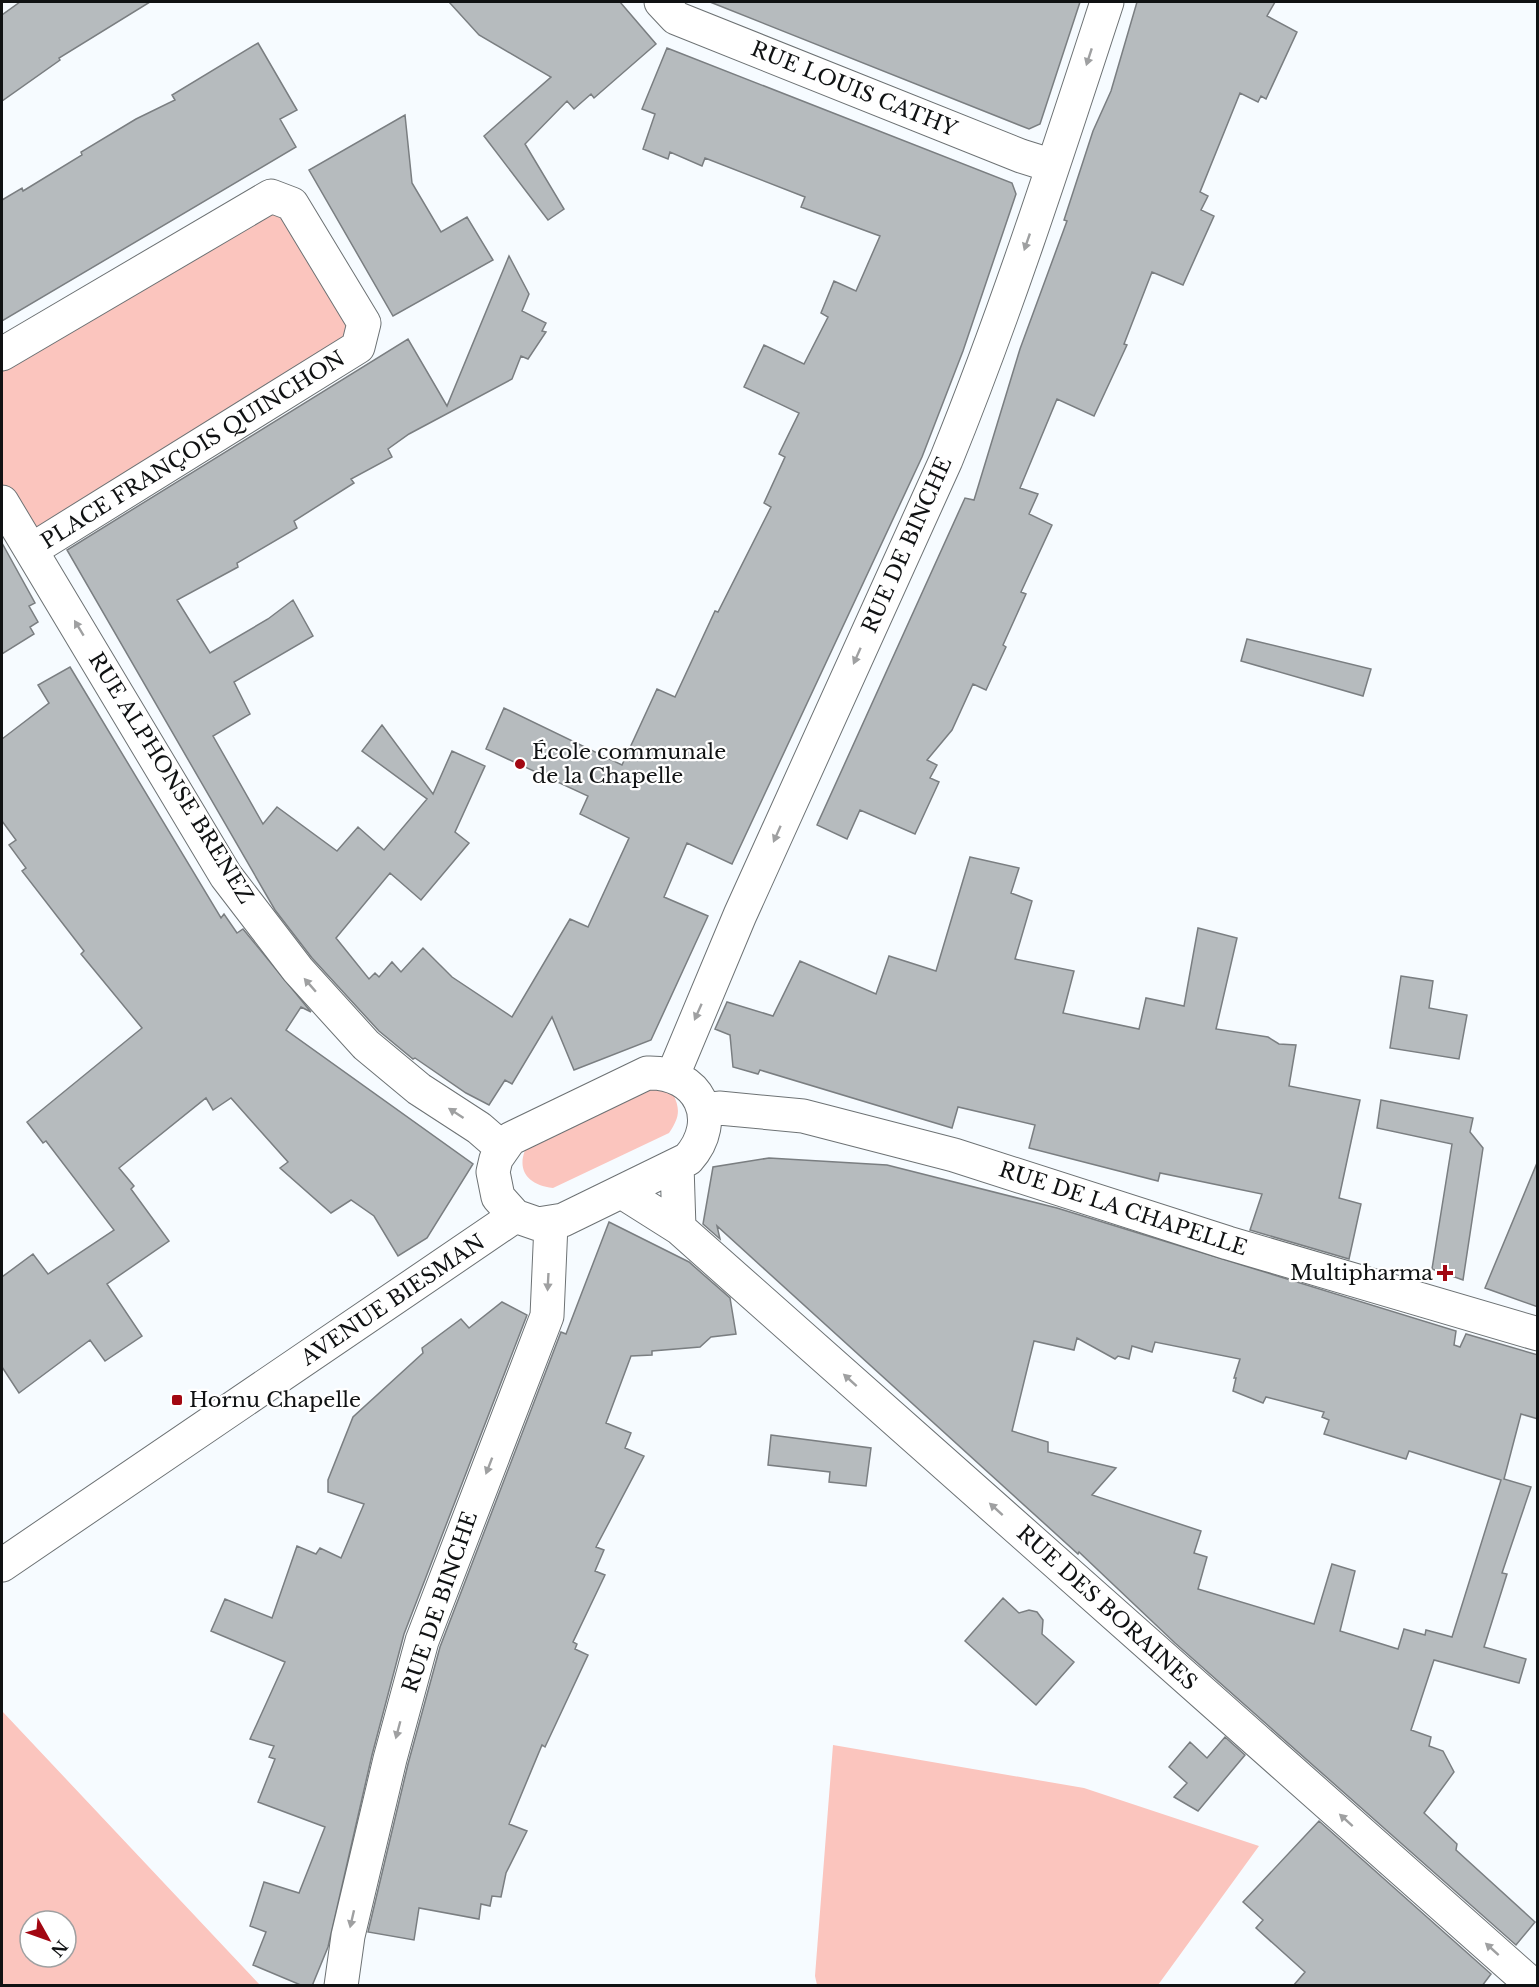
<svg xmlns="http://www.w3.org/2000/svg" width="1539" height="1987" viewBox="0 0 1539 1987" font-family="'Libre Baskerville',serif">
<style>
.green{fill:#fbc5be;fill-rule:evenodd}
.building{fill:#b6bbbe;stroke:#7a7e81;stroke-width:1.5;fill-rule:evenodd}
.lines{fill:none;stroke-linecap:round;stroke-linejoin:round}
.minor-casing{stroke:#6d7274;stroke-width:35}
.minor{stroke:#fff;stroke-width:33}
.oneway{fill:#9fa0a1}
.poi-dot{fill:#a20712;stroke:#fff;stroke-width:2}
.labels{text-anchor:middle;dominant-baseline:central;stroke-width:4.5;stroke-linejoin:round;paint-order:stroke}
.street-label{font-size:21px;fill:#101213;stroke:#fff}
.poi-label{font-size:21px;fill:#101213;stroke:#fff;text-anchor:start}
</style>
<rect width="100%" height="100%" fill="#f6fbff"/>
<!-- green -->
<path class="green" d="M271,196L364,323L33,549L2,502V354Z
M647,1084L673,1094C681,1110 679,1118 669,1133L553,1188C523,1184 514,1165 531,1139Z
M2,1711L260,1985H2ZM30,1921H66V1957H30Z
M833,1745L1084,1788L1259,1846L1158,1985H817L815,1976Z"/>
<!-- building -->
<path class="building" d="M20,2H150L59,58L60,60L2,101V15Z
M449,2H620L656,44L594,98L591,94L574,109L567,101L525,144L564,209L548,220L484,136L551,77L479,35Z
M710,2H1080L1040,124L1029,129Z
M1137,2H1275L1267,16L1297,32L1266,99L1261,96L1258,102L1240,93L1200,192L1208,196L1201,210L1214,216L1183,285L1152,272L1124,344L1127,345L1094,416L1057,399L1020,488L1038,494L1029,514L1052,525L1021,592L1026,594L1003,645L1006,647L986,690L973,684L952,730L927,760L937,765L930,778L939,782L915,834L860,810L847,839L817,825L965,498L974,500L1020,349L1067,221L1064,220L1093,131L1111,91Z
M258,43L297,110L280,119L296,147L2,321V200L22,188L23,191L82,155L81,152L136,119L175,100L172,95Z
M667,48L1012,183L1016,194L963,351L922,457L732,864L687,843L664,897L708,916L651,1040L574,1070L552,1017L512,1084L505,1080L489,1105L466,1093L415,1058L413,1059L379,1031L312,958L275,910L67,550L408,339L447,406L509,256L529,294L522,311L546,323L542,331L546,332L528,359L521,356L512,379L409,434L388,449L392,457L351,479L354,483L294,521L297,528L237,563L238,567L177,600L210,653L268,619L293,600L313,636L234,682L250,714L213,736L263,824L277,807L337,851L358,827L384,850L427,799L362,751L382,725L433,794L452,751L485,766L455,832L469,843L421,900L390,873L336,938L369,979L375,973L379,977L392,962L401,972L423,948L452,977L512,1017L570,919L588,927L629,838L580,814L588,796L486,749L504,708L622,765L657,689L675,697L715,611L718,612L771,507L764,503L785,457L779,454L799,413L744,387L764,345L804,364L828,317L821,313L834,281L856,291L880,236L801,207L805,197L705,158L702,166L670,152L668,159L643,149L655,114L642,109Z
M405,115L412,183L441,232L467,217L493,260L393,316L309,170Z
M2,543L35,603L29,606L38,622L30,627L34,634L2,654Z
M1247,639L1371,669L1363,696L1241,661Z
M70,667L221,918L224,914L237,933L243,929L311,1012L301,1007L286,1030L473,1164L427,1238L398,1256L374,1216L351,1200L331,1213L280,1168L288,1162L231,1098L213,1110L206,1098L119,1168L134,1186L131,1189L169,1241L107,1284L142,1336L105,1361L90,1340L19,1393L2,1367V1277L33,1254L48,1274L114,1230L46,1141L43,1143L27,1122L142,1028L81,954L84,951L22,871L26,868L9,845L16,840L2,821V739L49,703L38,685Z
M970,857L1019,868L1011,893L1032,901L1015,959L1074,971L1063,1013L1139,1029L1146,998L1184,1006L1198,928L1237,938L1216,1029L1268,1037L1279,1044L1296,1045L1289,1086L1360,1100L1339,1198L1361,1204L1349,1259L1250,1230L1262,1194L1160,1173L1158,1181L1029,1148L1035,1125L958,1107L952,1128L760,1070L758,1074L733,1067L730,1035L715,1029L727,1002L773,1016L800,961L876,994L889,956L936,971Z
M1401,976L1433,981L1429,1008L1467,1015L1459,1059L1390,1048Z
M1381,1100L1473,1118L1470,1132L1483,1148L1463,1280L1432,1269L1452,1144L1377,1128Z
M769,1158L887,1165L1057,1208L1456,1331L1454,1345L1460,1347L1466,1334L1538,1355V1419L1521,1414L1504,1479L1531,1487L1502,1573L1507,1574L1484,1647L1526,1659L1519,1683L1434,1660L1411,1730L1431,1737L1429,1746L1443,1751L1454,1772L1424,1813L1457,1844L1456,1850L1535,1922L1516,1945L1175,1643L1079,1552L1078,1554L717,1226L720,1239L703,1224L713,1167ZM1077,1338L1115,1359L1118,1356L1129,1359L1132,1346L1152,1352L1155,1342L1240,1359L1234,1378H1236L1233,1391L1263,1403L1266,1397L1324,1412L1322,1417L1329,1420L1324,1434L1406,1459L1409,1451L1501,1480L1452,1637L1426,1630L1425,1635L1404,1629L1398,1649L1340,1631L1355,1571L1332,1564L1314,1624L1198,1589L1207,1557L1194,1553L1201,1531L1092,1495L1116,1468L1048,1452V1442L1012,1431L1034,1341L1074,1350Z
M1537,1163H1538V1307L1485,1288Z
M609,1222L689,1262L730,1298L736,1334L711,1337L700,1347L652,1351V1355L631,1356L606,1423L631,1433L625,1448L644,1456L596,1547L604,1550L595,1571L605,1575L573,1642L577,1644L575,1649L588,1655L545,1747L542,1745L509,1824L527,1831L506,1873L501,1897L492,1896L490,1906L481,1904L479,1919L419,1908L414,1940L368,1932L408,1764L440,1647L561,1332L566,1334Z
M502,1302L527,1315L404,1634L372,1755L328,1947L312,1986H303L253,1965L266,1932L250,1926L264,1882L299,1893L325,1827L258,1802L275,1759L269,1757L274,1746L250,1739L285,1662L211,1631L225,1599L272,1618L297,1546L316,1554L320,1548L341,1558L364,1504L328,1492V1480L353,1417L423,1353L422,1348L461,1319L469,1328Z
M771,1435L871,1448L866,1486L829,1482L830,1472L768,1465Z
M1003,1598L1019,1613L1029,1610L1037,1612L1043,1620L1042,1634L1074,1662L1036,1705L965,1641Z
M1225,1737L1245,1755L1198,1811L1174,1797L1187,1783L1169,1767L1190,1742L1207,1758Z
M1319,1821L1491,1974L1482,1986H1293L1305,1972L1256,1928L1263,1920L1243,1902Z"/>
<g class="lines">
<defs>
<path id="minor" d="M661,2L676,18L1021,156L1053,166
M2,354L271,196L292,204L364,323L358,347L33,549
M2,502L226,876L298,970L366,1045L419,1089L479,1128L502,1148
M647,1073C699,1071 723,1120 688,1159L563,1220L538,1224L515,1216L498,1197L493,1172L496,1159L510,1139Z
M673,1075L740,915L946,460C1007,310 1057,155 1107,2
M704,1112L719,1108L803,1116L954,1155L1228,1243L1538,1334
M677,1165L679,1228
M622,1192L679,1228L1529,1982L1538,1984
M2,1565L515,1216
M341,1986L348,1936L390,1759L422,1641L547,1316L551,1224"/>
</defs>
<!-- minor casing -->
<use href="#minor" class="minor-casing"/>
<!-- minor -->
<use href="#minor" class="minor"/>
</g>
<!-- one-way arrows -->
<defs><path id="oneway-solid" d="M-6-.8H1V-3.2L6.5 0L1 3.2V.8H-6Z" transform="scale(1.5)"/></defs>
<g class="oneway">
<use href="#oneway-solid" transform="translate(1089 57) rotate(108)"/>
<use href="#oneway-solid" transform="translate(1027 242) rotate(109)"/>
<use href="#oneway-solid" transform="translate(79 628) rotate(-121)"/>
<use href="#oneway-solid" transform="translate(857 656) rotate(114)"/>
<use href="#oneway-solid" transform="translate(777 834) rotate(114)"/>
<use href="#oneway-solid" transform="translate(310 985) rotate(-131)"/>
<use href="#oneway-solid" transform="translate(698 1012) rotate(114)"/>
<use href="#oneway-solid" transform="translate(456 1113) rotate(-147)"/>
<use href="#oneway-solid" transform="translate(548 1282) rotate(93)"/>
<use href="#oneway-solid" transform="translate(850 1380) rotate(-138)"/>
<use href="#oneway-solid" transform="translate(489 1466) rotate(111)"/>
<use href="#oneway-solid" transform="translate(996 1509) rotate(-138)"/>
<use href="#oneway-solid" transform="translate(398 1730) rotate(105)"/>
<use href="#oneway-solid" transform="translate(1346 1820) rotate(-138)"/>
<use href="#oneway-solid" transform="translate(352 1919) rotate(103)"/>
<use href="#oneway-solid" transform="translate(1492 1949) rotate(-138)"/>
</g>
<!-- markers -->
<g class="poi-dot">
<circle cx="520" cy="764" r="6"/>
<path d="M1442 1264h6v6h6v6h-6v6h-6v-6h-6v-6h6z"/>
<rect x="171" y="1394" width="12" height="12" rx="3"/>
</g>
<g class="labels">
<!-- street labels -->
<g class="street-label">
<text transform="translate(854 89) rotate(22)">RUE LOUIS CATHY</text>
<text transform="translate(193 450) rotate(-32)">PLACE FRANÇOIS QUINCHON</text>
<text transform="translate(907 545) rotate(-66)">RUE DE BINCHE</text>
<text transform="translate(171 778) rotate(58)">RUE ALPHONSE BRENEZ</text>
<text transform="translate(1123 1209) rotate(18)">RUE DE LA CHAPELLE</text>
<text transform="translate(393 1300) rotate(-34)">AVENUE BIESMAN</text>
<text transform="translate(440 1602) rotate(-71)">RUE DE BINCHE</text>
<text transform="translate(1107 1608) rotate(42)">RUE DES BORAINES</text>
</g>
<!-- poi labels -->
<g class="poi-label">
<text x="532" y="752">École communale<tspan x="532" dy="24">de la Chapelle</tspan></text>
<text x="1433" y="1273" text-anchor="end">Multipharma</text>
<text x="189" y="1400">Hornu Chapelle</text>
</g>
</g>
<!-- border -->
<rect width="1539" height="1987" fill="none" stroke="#101213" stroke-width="6"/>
<!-- north arrow -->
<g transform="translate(48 1939) rotate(130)"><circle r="28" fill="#ffffff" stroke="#9fa0a1" stroke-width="1.5"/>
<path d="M0-4.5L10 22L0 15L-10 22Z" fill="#a20712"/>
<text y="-9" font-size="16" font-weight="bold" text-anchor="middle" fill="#101213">N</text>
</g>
</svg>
